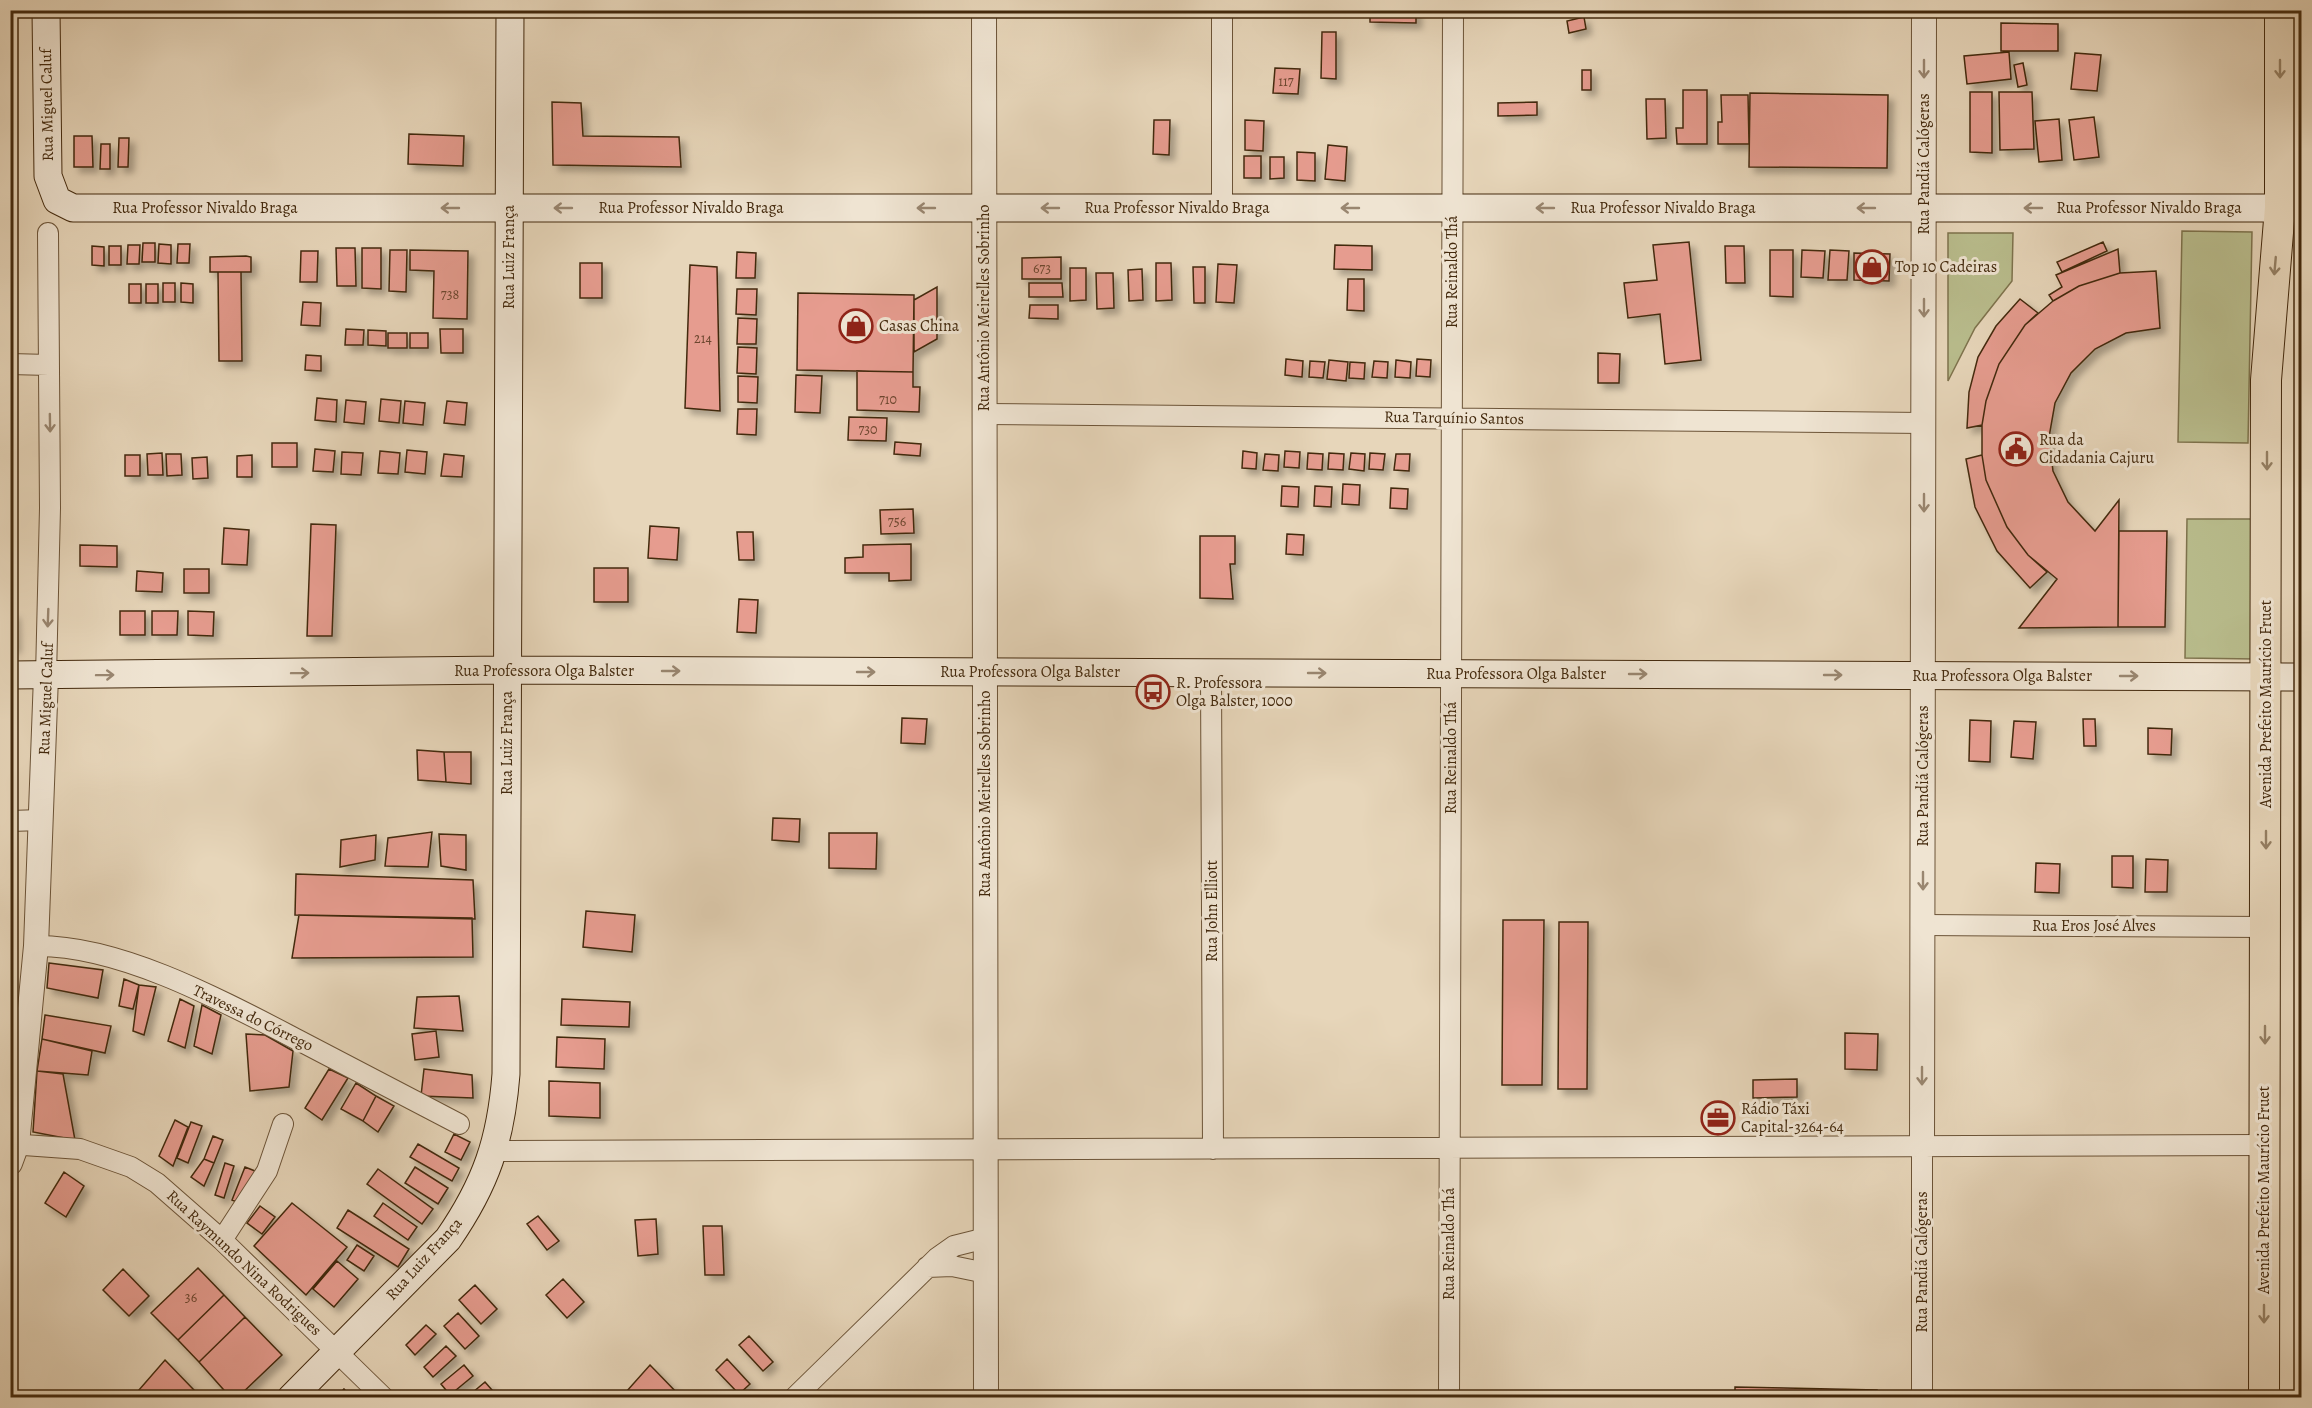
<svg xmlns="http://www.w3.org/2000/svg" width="2312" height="1408" viewBox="0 0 2312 1408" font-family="Alegreya,serif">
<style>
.green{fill:#b9bd8d;stroke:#7e734d;stroke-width:1.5}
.building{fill:#e69c8f;stroke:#43290d;stroke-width:1.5;filter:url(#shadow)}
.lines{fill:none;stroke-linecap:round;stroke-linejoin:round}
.minor-casing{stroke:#6c5438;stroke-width:22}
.tertiary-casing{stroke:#6c5438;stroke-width:26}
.secondary-casing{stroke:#43290d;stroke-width:29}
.primary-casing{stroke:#43290d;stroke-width:32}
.minor{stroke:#efe4d2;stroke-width:20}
.tertiary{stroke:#efe4d2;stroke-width:24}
.secondary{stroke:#efe4d2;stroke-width:27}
.primary{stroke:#e7d6ba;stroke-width:30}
.oneway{stroke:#998670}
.oneway2{stroke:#958064}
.labels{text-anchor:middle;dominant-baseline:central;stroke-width:6;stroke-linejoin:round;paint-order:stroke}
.number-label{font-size:14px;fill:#6c462e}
.street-label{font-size:16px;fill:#43290d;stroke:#efe4d2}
.poi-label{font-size:16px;fill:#43290d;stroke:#efe4d2;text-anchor:start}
</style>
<defs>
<filter id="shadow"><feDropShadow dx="5.5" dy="5.5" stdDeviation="3" flood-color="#0004"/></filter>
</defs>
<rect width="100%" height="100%" fill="#e7d6ba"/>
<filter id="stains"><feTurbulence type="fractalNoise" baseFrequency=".00333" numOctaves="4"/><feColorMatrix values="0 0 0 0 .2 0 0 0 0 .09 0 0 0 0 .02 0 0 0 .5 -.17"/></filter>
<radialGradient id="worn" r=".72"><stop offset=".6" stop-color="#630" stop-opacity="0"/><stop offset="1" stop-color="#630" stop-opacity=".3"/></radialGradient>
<!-- green -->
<path class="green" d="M2182,231L2252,232L2248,443L2178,442Z
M1948,233H2013L2012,281L1975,328L1948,381Z
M2187,519H2258L2255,659L2185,658Z"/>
<!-- building -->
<path class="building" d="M1370,10H1416V23L1370,22Z
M1584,17L1586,29L1569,33L1567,21Z
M2001,23L2058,24V51H2001Z
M1322,32H1336V79L1321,78Z
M2009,52L2011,79L1967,84L1964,56Z
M2075,53L2101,55L2097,91L2071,89Z
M2023,63L2027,85L2018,87L2014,65Z
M1275,68L1300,69L1298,94L1273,93Z
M1582,70H1591V90H1582Z
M1683,90H1707V144H1677L1676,128H1683Z
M1970,92H1992V153L1970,152Z
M1999,92H2032L2034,149L2000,150Z
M1750,93L1888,95L1887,168L1749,167Z
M1721,95H1748L1749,144H1718V122H1722Z
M1646,99H1665L1666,138L1647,139Z
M552,102L581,103L583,136L679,137L681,167L553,165Z
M1537,102V115L1498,116V103Z
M2094,117L2099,157L2074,160L2069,120Z
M2059,119L2062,160L2039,162L2035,121Z
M1154,120H1170L1169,155L1153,154Z
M1245,120L1264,121L1263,151L1245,150Z
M409,134L464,136L463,166L408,164Z
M74,136H92L93,167H74Z
M119,138H129L128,167H118Z
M101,144H110V169H100Z
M1328,145L1347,147L1345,181L1325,179Z
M1297,152L1315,153V181L1297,180Z
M1244,156H1261V178H1244Z
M1270,157H1284V178L1270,179Z
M1689,242L1701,360L1665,364L1660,314L1628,318L1624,283L1657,280L1653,245Z
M2103,242L2107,251L2062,272L2057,262Z
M143,243H155V262H142Z
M159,244L171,245V264L158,263Z
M178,244H190L189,263H177Z
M128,245H140L139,264H127Z
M1335,245L1372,246V270L1334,269Z
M92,246L104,247V266L92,265Z
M109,246H121V265H109Z
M1725,246H1744L1745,283H1726Z
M336,248H355L356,286H337Z
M362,248H381V289L362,288Z
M2118,249L2120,273L2079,286L2053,301L2049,295L2062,287L2056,275Z
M390,250H407L406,292L389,291Z
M410,250L468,251L467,319L433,318L434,271L410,270Z
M1770,250H1793V297L1770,296Z
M1802,250L1825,251L1823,278L1801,277Z
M1830,250L1849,251L1847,280H1828Z
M301,251H318L317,282H300Z
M737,252L756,253L755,278H736Z
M1854,253L1890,254L1889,281L1854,280Z
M246,256L251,257V272H210V257Z
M1061,257V279H1022V258Z
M580,263H602V298H580Z
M1156,263H1171L1172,300L1156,301Z
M1218,264L1237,265L1234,303L1216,302Z
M690,265L717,267L720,411L685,408Z
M1193,267H1205V303H1194Z
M1070,268H1086V300L1070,301Z
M1142,269L1143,300L1129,301L1128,270Z
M2156,271L2160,328L2126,333L2095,349L2071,373L2055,403L2049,437L2053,471L2068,502L2095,531L2119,500L2118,627L2019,628L2057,579L2028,555L2007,527L1986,480L1982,455V425L1986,401L1999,364L2025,325L2053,301L2079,286L2120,273Z
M218,272H241L242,361H219Z
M1096,273H1113L1114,308L1097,309Z
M1348,279H1364V311L1347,310Z
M163,283H175V302H163Z
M181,283L193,284V303L181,302Z
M1029,283H1062L1063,297H1029Z
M129,284H141V303H129Z
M146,284H158V303H146Z
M937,287V339L914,352V300Z
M737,289H757L756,315L736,314Z
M798,293L914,295L913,372L797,370Z
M2020,299L2038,313L2025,325L1999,364L1986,401L1982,425L1967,428L1969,392L1978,357L1996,326Z
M303,302L321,303L320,326L301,325Z
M1030,305H1058V319L1029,318Z
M738,318L757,319L756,344H737Z
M346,329L364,330L363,345H345Z
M440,329H463V353H441Z
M368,330L386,331V346L368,345Z
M388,333H407V348H388Z
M410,333H428V348H410Z
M738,347L757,348L756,374L737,373Z
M1598,353L1620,354L1619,383H1598Z
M306,355L321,356V371L305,370Z
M1286,359L1303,361L1302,377L1285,375Z
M1417,359L1431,360L1430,377L1416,376Z
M1329,360L1348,362L1346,381L1327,379Z
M1396,360L1411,362L1410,378L1395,377Z
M1310,361L1325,362L1323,378L1309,377Z
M1374,361L1388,362L1387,378L1372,377Z
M1350,362L1365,363L1364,379L1349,378Z
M857,371L913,372V387H920L919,412L857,410Z
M796,375L822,376L820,413L795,412Z
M738,376L758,377L757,403L738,402Z
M317,398L337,400L336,422L315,420Z
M381,399L401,401L399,423L379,421Z
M346,400L366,402L364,424L344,422Z
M405,401L425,403L423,425L403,423Z
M447,401L467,403L465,425L444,423Z
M738,409H757L756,435L737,434Z
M849,417L887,418L886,441L848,440Z
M895,442L921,444L920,456L894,454Z
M272,443H297V467H272Z
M315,449L335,451L333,472L313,471Z
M407,450L427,452L425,474L405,472Z
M380,451L400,453L398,474L378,473Z
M1243,451L1257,453L1256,469L1242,468Z
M1285,451L1300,452L1299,468L1284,467Z
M342,452L363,453L361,475L341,474Z
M162,453L163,475H148L147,454Z
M1308,453L1323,454L1322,470L1307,469Z
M1329,453L1344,454L1343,470L1328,469Z
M1351,453L1365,454L1364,471L1349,469Z
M1370,453L1385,454L1383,470L1369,469Z
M166,454H181L182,475L167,476Z
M444,454L464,456L462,477L441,476Z
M1265,454L1279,455L1278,471L1263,470Z
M1396,454H1410L1409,471L1394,470Z
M125,455H140V476H125Z
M252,455V477H237V456Z
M1982,455L1986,480L2007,527L2028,555L2047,572L2030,588L1997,551L1975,507L1966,459Z
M207,457L208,478L193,479L192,458Z
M1343,484L1360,485L1359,505L1342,504Z
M1282,486L1299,487L1298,507L1281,506Z
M1315,486L1332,487L1331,507L1314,506Z
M1391,488L1408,489L1407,509L1390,508Z
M913,509L914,533L881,534L880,510Z
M311,524L336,525L332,636H307Z
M650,526L679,528L677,560L648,558Z
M224,528L249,530L247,565L222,564Z
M2119,531H2167L2165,627H2118Z
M737,532H753L754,560H739Z
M1287,534L1304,535L1303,555L1286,554Z
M1200,536H1235V564H1230L1233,599L1200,598Z
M911,544V580L889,581V573H845V558L863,557V545Z
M80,545L117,546V567L80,566Z
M594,568H628V602H594Z
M184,569H209V593H184Z
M137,571L163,573L162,592L136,591Z
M739,599L758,600L756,633L737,632Z
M120,611H145V635H120Z
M152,611H178L177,635H152Z
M188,611L214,612L213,636L188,635Z
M10,613H14L15,647H10Z
M902,718L927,719L925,744L901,743Z
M2083,719H2095L2096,746H2084Z
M1970,720L1991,721L1990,762L1969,761Z
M2014,721L2036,722L2033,759L2011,757Z
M2148,728L2172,729L2171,755L2148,754Z
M417,750L444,752L446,782L418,780Z
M444,752H471V784L446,782Z
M773,818L800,819L799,842L772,840Z
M432,832L428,867L385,866L388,838Z
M829,833H877L876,869L829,868Z
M439,834L466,835V870L441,866Z
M376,835L375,860L340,867L341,840Z
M2112,856H2133V888L2112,887Z
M2146,859L2168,860L2167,892H2145Z
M2036,863L2060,864L2059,893L2035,892Z
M296,874L473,880L475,919L295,915Z
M586,911L635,915L632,952L583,947Z
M299,915L472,918L473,957L292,958Z
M1503,920H1544L1542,1085H1502Z
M1559,922H1588L1587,1089H1558Z
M49,963L103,970L98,998L47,988Z
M124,979L139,985L133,1009L119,1006Z
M139,985L156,987L144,1035L133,1031Z
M459,996L463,1031L414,1028L417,997Z
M180,999L194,1006L185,1048L168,1041Z
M562,999L630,1002L629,1027L561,1025Z
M202,1005L221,1015L212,1054L194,1046Z
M45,1015L111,1026L105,1053L42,1039Z
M436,1031L439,1057L415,1060L412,1034Z
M1845,1033L1878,1034L1877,1070L1845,1069Z
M246,1034L265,1035L293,1051L289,1087L250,1091Z
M557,1037L605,1039L604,1069L556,1067Z
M42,1039L92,1051L88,1075L37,1071Z
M329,1069L348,1078L322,1120L305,1108Z
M424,1069L472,1075L473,1098L421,1096Z
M37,1071L63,1074L75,1140L33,1132Z
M1797,1079V1097L1753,1098V1080Z
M549,1081L600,1083V1118L549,1116Z
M356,1083L376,1096L363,1121L341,1109Z
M376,1096L394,1106L378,1132L363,1121Z
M175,1120L188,1127L173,1166L159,1156Z
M191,1122L202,1126L188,1163L177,1158Z
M454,1134L470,1142L461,1160L445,1152Z
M213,1136L223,1140L214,1163L204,1159Z
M418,1144L459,1168L452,1181L410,1157Z
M204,1159L214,1163L204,1186L191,1177Z
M225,1163L234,1166L224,1198L215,1195Z
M245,1167L255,1171L242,1204L232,1200Z
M415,1167L448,1188L438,1204L405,1183Z
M378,1169L433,1209L422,1224L367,1184Z
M64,1172L84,1186L66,1217L45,1203Z
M292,1203L347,1247L306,1295L254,1246Z
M383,1203L417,1227L408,1240L374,1216Z
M260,1206L275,1217L262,1234L247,1223Z
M348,1210L409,1249L398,1267L337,1228Z
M538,1216L559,1241L547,1250L527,1224Z
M656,1219L658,1254L638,1256L635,1220Z
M703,1226H722L724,1275H705Z
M357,1245L374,1256L364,1271L347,1260Z
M337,1261L358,1279L334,1307L313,1289Z
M198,1268L224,1295L178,1340L151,1313Z
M123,1269L149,1296L129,1316L103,1290Z
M563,1279L584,1302L567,1318L546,1295Z
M475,1285L497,1309L481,1324L459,1300Z
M224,1295L245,1317L199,1362L178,1340Z
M458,1313L479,1336L465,1349L444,1326Z
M245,1317L282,1355L237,1398H231L199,1362Z
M426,1325L436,1334L415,1355L406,1345Z
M749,1336L773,1362L763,1371L739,1345Z
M446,1346L456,1356L433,1377L424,1367Z
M727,1359L750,1384L739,1394L716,1370Z
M165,1360L194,1390L187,1398H132Z
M464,1365L473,1376L450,1395L441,1384Z
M650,1365L681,1397L680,1398H631L626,1392Z
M485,1382L499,1398H466Z
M1735,1387L1877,1390V1398H1735Z
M344,1389L352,1398H336Z"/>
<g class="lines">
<defs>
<path id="minor" d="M1222,10V208
M10,364L49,365
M984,414L1924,423
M1211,673L1213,1149
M46,676L50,508L48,233
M10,821L42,820
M1923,925L2265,927
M36,946C121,945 225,1002 300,1041C353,1069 406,1096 459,1124
M10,1144L80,1149L131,1167L157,1183L222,1240L384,1398
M494,1151L2264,1145
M222,1240L267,1171L283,1124
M927,1267L952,1266L986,1273
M794,1398L937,1258L954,1246L986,1238
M1449,1398L1453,10
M1922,1398V1146"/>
<path id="tertiary" d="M984,10L986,1398
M1922,1146L1924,10
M10,1163L17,1144L36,946L46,676"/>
<path id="secondary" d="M46,10L48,176L57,200L73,208H2302
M10,675L507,670L2302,677
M291,1398L448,1239C486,1184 501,1140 506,1074L510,10"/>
<path id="primary" d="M2264,1398L2266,380L2280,208V10"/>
</defs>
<!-- minor casing -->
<use href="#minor" class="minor-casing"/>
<!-- tertiary casing -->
<use href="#tertiary" class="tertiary-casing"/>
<!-- secondary casing -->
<use href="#secondary" class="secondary-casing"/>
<!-- primary casing -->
<use href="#primary" class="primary-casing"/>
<!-- minor -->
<use href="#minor" class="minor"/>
<!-- tertiary -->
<use href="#tertiary" class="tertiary"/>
<!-- secondary -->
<use href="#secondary" class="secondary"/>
<!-- primary -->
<use href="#primary" class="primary"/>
</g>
<!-- one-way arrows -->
<defs><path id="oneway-shaft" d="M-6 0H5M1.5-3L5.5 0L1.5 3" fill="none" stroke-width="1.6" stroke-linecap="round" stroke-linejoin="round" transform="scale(1.5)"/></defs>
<g class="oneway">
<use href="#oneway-shaft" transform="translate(1924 69) rotate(90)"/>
<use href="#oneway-shaft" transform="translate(450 208) rotate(-180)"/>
<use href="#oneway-shaft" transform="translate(563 208) rotate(180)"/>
<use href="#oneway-shaft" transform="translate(926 208) rotate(-180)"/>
<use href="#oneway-shaft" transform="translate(1050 208) rotate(-180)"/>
<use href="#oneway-shaft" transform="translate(1350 208) rotate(180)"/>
<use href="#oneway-shaft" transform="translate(1545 208) rotate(180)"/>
<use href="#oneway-shaft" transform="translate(1866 208) rotate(180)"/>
<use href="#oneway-shaft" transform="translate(2033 208) rotate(-180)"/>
<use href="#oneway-shaft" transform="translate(1924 308) rotate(90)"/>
<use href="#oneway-shaft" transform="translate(50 423) rotate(89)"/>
<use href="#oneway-shaft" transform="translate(1924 503) rotate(90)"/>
<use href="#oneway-shaft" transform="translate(48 618) rotate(92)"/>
<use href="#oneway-shaft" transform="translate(671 671)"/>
<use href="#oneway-shaft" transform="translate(866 672)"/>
<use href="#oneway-shaft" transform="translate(300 673) rotate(-1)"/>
<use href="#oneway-shaft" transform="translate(1317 673)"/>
<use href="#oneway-shaft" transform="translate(1638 674)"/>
<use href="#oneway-shaft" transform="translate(105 675) rotate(-1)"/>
<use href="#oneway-shaft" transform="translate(1833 675)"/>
<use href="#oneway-shaft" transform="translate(2129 676)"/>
<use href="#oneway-shaft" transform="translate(1923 881) rotate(90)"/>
<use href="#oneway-shaft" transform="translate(1922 1076) rotate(90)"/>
</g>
<g class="oneway2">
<use href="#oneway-shaft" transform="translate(2280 69) rotate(90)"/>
<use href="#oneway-shaft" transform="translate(2275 266) rotate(95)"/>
<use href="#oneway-shaft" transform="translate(2267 461) rotate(90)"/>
<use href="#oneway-shaft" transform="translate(2266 840) rotate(90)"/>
<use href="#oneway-shaft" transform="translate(2265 1035) rotate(90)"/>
<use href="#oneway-shaft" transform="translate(2264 1314) rotate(90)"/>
</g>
<!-- icons -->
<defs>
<symbol id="shop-ring" viewBox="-11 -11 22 22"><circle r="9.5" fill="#efe4d2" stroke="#8f2418" stroke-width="1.5"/><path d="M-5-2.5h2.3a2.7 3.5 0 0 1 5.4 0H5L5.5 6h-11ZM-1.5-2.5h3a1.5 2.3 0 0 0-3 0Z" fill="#8f2418"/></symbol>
<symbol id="civic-ring" viewBox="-11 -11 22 22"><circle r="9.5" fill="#efe4d2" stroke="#8f2418" stroke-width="1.5"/><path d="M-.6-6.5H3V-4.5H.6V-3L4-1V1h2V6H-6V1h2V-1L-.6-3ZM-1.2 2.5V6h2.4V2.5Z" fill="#8f2418"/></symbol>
<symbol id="bus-ring" viewBox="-11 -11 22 22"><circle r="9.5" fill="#efe4d2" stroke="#8f2418" stroke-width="1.5"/><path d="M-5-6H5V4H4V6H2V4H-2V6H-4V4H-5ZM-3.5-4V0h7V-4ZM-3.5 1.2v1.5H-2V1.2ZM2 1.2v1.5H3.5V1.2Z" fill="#8f2418"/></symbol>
<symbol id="office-ring" viewBox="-11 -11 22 22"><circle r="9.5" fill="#efe4d2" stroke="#8f2418" stroke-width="1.5"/><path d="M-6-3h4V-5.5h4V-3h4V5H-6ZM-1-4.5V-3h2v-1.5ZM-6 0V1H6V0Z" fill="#8f2418"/></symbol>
</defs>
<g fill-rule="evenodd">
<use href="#shop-ring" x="1853" y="248" width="38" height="38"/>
<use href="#shop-ring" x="837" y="307" width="38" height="38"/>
<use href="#civic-ring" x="1997" y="430" width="38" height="38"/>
<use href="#bus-ring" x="1134" y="673" width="38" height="38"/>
<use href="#office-ring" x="1699" y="1099" width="38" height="38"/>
</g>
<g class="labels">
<!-- number labels -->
<g class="number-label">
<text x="1286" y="81">117</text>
<text x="1042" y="268">673</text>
<text x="450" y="294">738</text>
<text x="703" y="338">214</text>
<text x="888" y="399">710</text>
<text x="868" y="429">730</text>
<text x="897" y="521">756</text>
<text x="191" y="1297">36</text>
</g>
<!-- street labels -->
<g class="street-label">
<text transform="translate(47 105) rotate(-91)">Rua Miguel Caluf</text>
<text transform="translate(1924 164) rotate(-90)">Rua Pandiá Calógeras</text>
<text x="205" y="208">Rua Professor Nivaldo Braga</text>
<text x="691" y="208">Rua Professor Nivaldo Braga</text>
<text x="1177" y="208">Rua Professor Nivaldo Braga</text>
<text x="1663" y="208">Rua Professor Nivaldo Braga</text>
<text x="2149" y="208">Rua Professor Nivaldo Braga</text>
<text transform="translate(509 257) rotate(-90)">Rua Luiz França</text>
<text transform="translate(1452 272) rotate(-90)">Rua Reinaldo Thá</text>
<text transform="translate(984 308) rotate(-90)">Rua Antônio Meirelles Sobrinho</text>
<text transform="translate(1454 418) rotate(1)">Rua Tarquínio Santos</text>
<text x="544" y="671">Rua Professora Olga Balster</text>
<text x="1030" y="672">Rua Professora Olga Balster</text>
<text x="1516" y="674">Rua Professora Olga Balster</text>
<text x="2002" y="676">Rua Professora Olga Balster</text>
<text transform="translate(46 699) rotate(-88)">Rua Miguel Caluf</text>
<text transform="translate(2266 704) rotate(-90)">Avenida Prefeito Maurício Fruet</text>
<text transform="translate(507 743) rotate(-90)">Rua Luiz França</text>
<text transform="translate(1451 758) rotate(-90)">Rua Reinaldo Thá</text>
<text transform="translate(1923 776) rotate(-90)">Rua Pandiá Calógeras</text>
<text transform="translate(985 794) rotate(-90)">Rua Antônio Meirelles Sobrinho</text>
<text transform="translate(1212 911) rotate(-90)">Rua John Elliott</text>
<text x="2094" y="926">Rua Eros José Alves</text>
<text transform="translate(253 1018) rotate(26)">Travessa do Córrego</text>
<text transform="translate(2264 1190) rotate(-90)">Avenida Prefeito Maurício Fruet</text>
<text transform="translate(1449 1244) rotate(-90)">Rua Reinaldo Thá</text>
<text transform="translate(424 1259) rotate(-48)">Rua Luiz França</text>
<text transform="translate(1922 1262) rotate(-90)">Rua Pandiá Calógeras</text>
<text transform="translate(244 1263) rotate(43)">Rua Raymundo Nina Rodrigues</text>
</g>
<!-- poi labels -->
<g class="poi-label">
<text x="1895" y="267">Top 10 Cadeiras</text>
<text x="879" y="326">Casas China</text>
<text x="2039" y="440">Rua da<tspan x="2039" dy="18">Cidadania Cajuru</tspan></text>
<text x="1176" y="683">R. Professora<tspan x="1176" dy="18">Olga Balster, 1000</tspan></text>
<text x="1741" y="1109">Rádio Táxi<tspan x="1741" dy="18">Capital-3264-64</tspan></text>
</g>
</g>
<!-- margin -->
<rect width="2312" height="1408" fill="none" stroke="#e7d6ba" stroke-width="36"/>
<rect x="12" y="12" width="2288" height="1384" fill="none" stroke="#43290d" stroke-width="3"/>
<rect x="18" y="18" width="2276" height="1372" fill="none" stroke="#43290d" stroke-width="1.5"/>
<rect width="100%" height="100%" filter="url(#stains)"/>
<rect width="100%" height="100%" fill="url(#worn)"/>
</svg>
